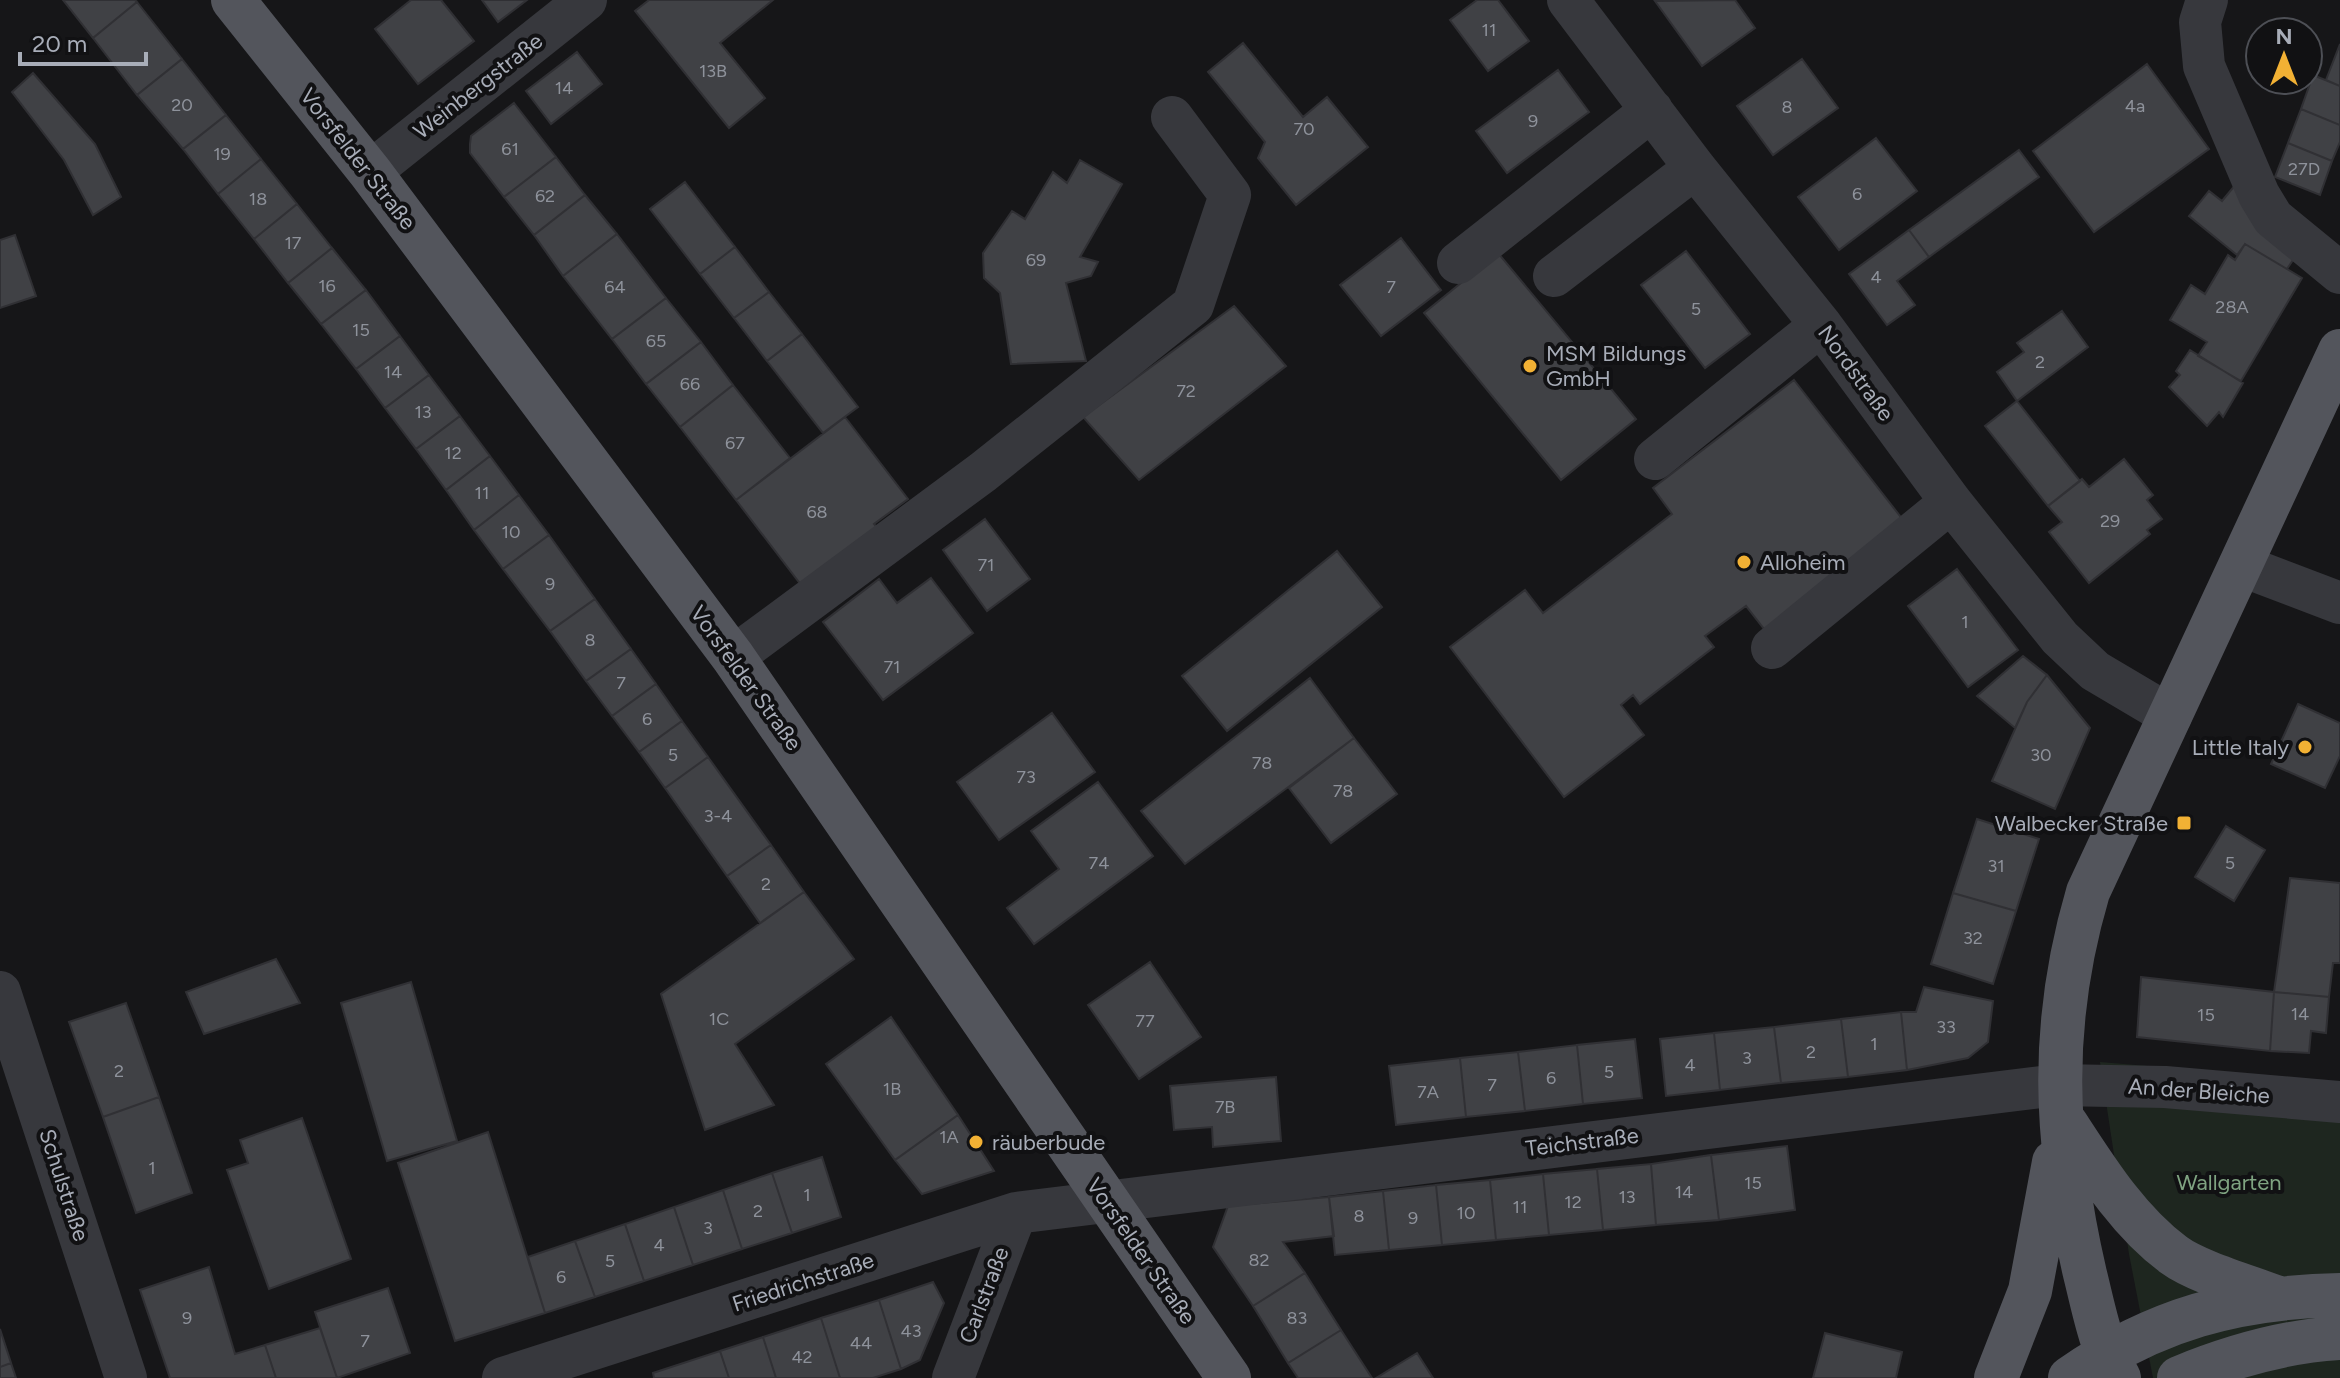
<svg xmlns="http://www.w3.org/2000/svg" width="2340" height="1378" viewBox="0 0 2340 1378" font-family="Figtree,sans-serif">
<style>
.green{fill:#1e261f}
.building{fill:#404145;stroke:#303034;stroke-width:2}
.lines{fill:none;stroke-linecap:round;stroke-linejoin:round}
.minor{stroke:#37383d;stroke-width:42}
.major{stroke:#53555c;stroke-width:44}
.poi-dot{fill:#f2b134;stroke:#111113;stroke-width:3}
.labels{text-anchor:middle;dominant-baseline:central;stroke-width:8;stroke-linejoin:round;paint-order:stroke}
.number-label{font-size:18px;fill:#8e929b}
.street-label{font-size:22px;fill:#a8adb8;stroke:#111113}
.poi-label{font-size:22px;fill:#a8adb8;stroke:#111113;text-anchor:start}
.park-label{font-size:22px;fill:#7fa381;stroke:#111113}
</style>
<rect width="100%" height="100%" fill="#161618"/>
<!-- green -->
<path class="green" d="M2100,1062L2340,1082V1378H2153L2129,1254Z"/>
<!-- building -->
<path class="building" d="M63,0H135L137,2L93,38Z
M411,0H441L474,41L418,84L375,29Z
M482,0H527L498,22Z
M649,0H773L720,43L765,98L729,128L635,11Z
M1477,0H1498L1529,41L1488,71L1450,20Z
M1735,0L1755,28L1702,66L1655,1Z
M137,2L182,59L137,95L93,38Z
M1243,43L1303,117L1327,97L1368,147L1296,205L1258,158L1265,142L1208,72Z
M2340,44V86L2326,80Z
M577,52L602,84L551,124L526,91Z
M182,59L226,115L183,149L137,95Z
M1802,59L1838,108L1773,155L1737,106Z
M2147,64L2209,149L2094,232L2033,151Z
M1558,70L1589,112L1507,173L1476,131Z
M33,73L95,144L121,197L93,215L64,160L12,92Z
M2313,75L2340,86V125L2301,109Z
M514,103L556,157L504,197L470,153V144L471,136Z
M2301,109L2340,125V142L2332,161L2288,143Z
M226,115L261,159L218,194L183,149Z
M1876,138L1917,191L1839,250L1798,197Z
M2288,143L2332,161L2320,195L2275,177Z
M2019,150L2039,177L1929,257L1909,230Z
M556,157L585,195L534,235L504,197Z
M261,159L297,204L254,239L218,194Z
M1080,160L1122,184L1080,257L1098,262L1091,276L1066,283L1086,361L1011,364L1000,293L984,278L983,253L1012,211L1025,219L1053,172L1067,183Z
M685,182L735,247L700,274L650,209Z
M2236,184L2299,251L2287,269L2245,244L2237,255L2189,216L2209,191L2222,201Z
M585,195L617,234L563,276L534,235Z
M297,204L332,248L288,283L254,239Z
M1909,230L1929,257L1897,281L1915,305L1887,325L1849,274Z
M617,234L666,298L612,339L563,276Z
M15,235L36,296L0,308V240Z
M1401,238L1441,290L1381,336L1340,285Z
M2245,244L2302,278L2241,381L2198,356L2207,342L2170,320L2191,285L2205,294L2228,255L2235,260Z
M735,247L769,292L734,318L700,274Z
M332,248L366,290L321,324L288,283Z
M1686,251L1750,334L1705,368L1641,285Z
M1498,253L1636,419L1561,480L1424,313Z
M366,290L400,336L356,369L321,324Z
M769,292L802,334L767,361L734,318Z
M666,298L701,342L646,384L612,339Z
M1234,306L1286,366L1139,480L1083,417Z
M2062,311L2088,347L2017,401L1997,372L2024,352L2017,343Z
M802,334L858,407L823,433L767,361Z
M400,336L429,375L385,408L356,369Z
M701,342L733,385L680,427L646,384Z
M2190,350L2243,383L2223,417L2219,412L2207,426L2169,387L2180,375L2176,371Z
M429,375L460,416L416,449L385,408Z
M1794,380L1914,534L1775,643L1746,606L1705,636L1714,647L1640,704L1633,695L1621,705L1644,735L1564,797L1450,647L1525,590L1543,613L1672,514L1653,488Z
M733,385L790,458L736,500L680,427Z
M2017,401L2080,481L2048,506L1985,426Z
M460,416L490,456L446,490L416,449Z
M845,417L908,499L874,524L881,532L805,590L736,500Z
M490,456L519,495L474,530L446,490Z
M2124,459L2153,495L2147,500L2162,519L2147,530L2150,534L2089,583L2049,532L2062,522L2048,506L2082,479L2089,487Z
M519,495L549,535L503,569L474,530Z
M985,519L1030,579L987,611L943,550Z
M549,535L595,599L550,631L503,569Z
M1337,551L1382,607L1227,731L1182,676Z
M1957,569L2018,650L1968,687L1908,606Z
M931,578L973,633L883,700L823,622L879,579L897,603Z
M595,599L631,649L586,681L550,631Z
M631,649L656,684L612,716L586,681Z
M2023,656L2047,675L2027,702L2015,728L1977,696Z
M2047,675L2090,728L2055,809L1992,781L2027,702Z
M1310,678L1354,738L1185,864L1141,811Z
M656,684L682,721L639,752L612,716Z
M2298,704L2340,723V756L2325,788L2271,764Z
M1052,713L1095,772L999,840L957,782Z
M682,721L708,757L665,788L639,752Z
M1354,738L1397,794L1331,843L1289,788Z
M708,757L771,845L727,876L665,788Z
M1098,782L1153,856L1034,944L1007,908L1059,869L1031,831Z
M1977,819L2039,839L2016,911L1953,893Z
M2226,826L2265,850L2234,901L2195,877Z
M771,845L804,892L760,923L727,876Z
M2290,878L2340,883V963H2333L2329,997L2274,992Z
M804,892L854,959L735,1044L774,1105L705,1130L661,994Z
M1953,893L2016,911L1993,984L1931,964Z
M276,959L300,1003L204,1034L186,992Z
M1150,962L1201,1037L1139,1079L1088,1005Z
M2141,977L2274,992L2270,1051L2137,1037Z
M411,982L457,1141L387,1161L341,1003Z
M1924,987L1993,1001L1988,1042L1968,1058L1907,1070L1901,1012H1916Z
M2274,992L2329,997L2326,1033L2311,1031L2309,1053L2270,1051Z
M126,1003L159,1097L103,1117L69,1022Z
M1901,1012L1907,1070L1848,1077L1841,1019Z
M891,1017L958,1115L895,1160L826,1064Z
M1841,1019L1848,1077L1781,1083L1774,1027Z
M1774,1027L1781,1083L1720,1090L1714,1033Z
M1714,1033L1720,1090L1666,1096L1660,1039Z
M1635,1039L1642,1098L1583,1104L1577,1045Z
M1577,1045L1583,1104L1525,1111L1518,1052Z
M1518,1052L1525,1111L1466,1117L1460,1058Z
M1460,1058L1466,1117L1396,1125L1389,1066Z
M1276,1077L1281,1141L1213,1147L1212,1127L1174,1130L1170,1086Z
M159,1097L192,1193L136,1213L103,1117Z
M958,1115L994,1171L922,1194L895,1160Z
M302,1118L351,1259L269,1289L227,1170L248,1163L240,1140Z
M488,1132L545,1313L455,1341L398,1163Z
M1787,1146L1795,1210L1719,1220L1711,1155Z
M1711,1155L1719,1220L1656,1225L1651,1164Z
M822,1157L841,1217L792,1233L772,1173Z
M1651,1164L1656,1225L1603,1230L1597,1169Z
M1597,1169L1603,1230L1549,1235L1543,1174Z
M772,1173L792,1233L742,1249L723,1190Z
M1543,1174L1549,1235L1496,1240L1490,1180Z
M1490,1180L1496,1240L1442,1245L1436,1185Z
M1436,1185L1442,1245L1389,1250L1383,1191Z
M723,1190L742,1249L693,1265L674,1207Z
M1383,1191L1389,1250L1335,1255L1329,1197Z
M1329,1197L1334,1236L1283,1242L1305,1273L1253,1306L1213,1247L1228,1206Z
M674,1207L693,1265L644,1281L625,1224Z
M625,1224L644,1281L595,1297L575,1241Z
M575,1241L595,1297L545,1313L528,1257Z
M209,1267L235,1354L265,1345L276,1378H170L140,1290Z
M1305,1273L1341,1330L1288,1363L1253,1306Z
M933,1282L944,1303L920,1360L901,1369L879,1300Z
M388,1288L410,1353L337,1378L315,1312Z
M879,1300L901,1369L873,1378H840L821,1318Z
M821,1318L840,1378H776L763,1337Z
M320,1328L337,1378H276L265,1345Z
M0,1329L11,1363L0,1367Z
M1341,1330L1372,1378H1298L1288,1363Z
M1825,1333L1902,1352L1896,1378H1813Z
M763,1337L776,1378H729L720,1351Z
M720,1351L729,1378H654L653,1373Z
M1417,1353L1433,1378H1376Z
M11,1363L16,1378H0V1367Z"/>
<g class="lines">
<!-- minor -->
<path class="minor" d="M1568,0L1695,168L1821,325L1951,502L2060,638L2095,671L2171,716
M2207,0L2200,22L2204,66L2259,195L2273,218L2340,273
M370,172L586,0
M1458,263L1652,110
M1554,276L1695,168
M1655,459L1821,325
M2240,565L2340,603
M1772,648L1951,502
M733,657L983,472L1193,305L1230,195L1172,117
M0,992L126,1378
M503,1378L1016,1213L2058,1085L2165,1087L2340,1102
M953,1378L1016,1213"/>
<!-- major -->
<path class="major" d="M233,0L370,172L733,657L1229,1378
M2067,1125C2097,1171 2129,1222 2174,1255C2197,1272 2250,1287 2278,1298
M1996,1378L2030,1291L2054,1162
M2070,1378C2155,1319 2237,1297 2340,1295
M2119,1378C2100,1345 2094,1310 2085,1274C2054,1140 2049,1024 2088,892L2340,351
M2179,1378C2230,1357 2285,1341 2340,1338"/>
</g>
<!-- markers -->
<g class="poi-dot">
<circle cx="1530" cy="366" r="8"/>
<circle cx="1744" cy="562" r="8"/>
<circle cx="2305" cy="747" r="8"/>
<rect x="2176" y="815" width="16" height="16" rx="4"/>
<circle cx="976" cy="1142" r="8"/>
</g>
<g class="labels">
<!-- number labels -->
<g class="number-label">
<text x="1489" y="30">11</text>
<text x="713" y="71">13B</text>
<text x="564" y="88">14</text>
<text x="182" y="105">20</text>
<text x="2135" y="106">4a</text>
<text x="1787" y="107">8</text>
<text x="1533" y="121">9</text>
<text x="1304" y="129">70</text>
<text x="510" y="149">61</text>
<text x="222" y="154">19</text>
<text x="2304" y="169">27D</text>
<text x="1857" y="194">6</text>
<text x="545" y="196">62</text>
<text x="258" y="199">18</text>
<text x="293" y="243">17</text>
<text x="1036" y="260">69</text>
<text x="1876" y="277">4</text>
<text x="327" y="286">16</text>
<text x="615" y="287">64</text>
<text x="1391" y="287">7</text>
<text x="2232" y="307">28A</text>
<text x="1696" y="309">5</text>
<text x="361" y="330">15</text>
<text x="656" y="341">65</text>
<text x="2040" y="362">2</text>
<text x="393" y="372">14</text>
<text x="690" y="384">66</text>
<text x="1186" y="391">72</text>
<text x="423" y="412">13</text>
<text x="735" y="443">67</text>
<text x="453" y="453">12</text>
<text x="482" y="493">11</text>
<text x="817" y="512">68</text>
<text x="2110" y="521">29</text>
<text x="511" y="532">10</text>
<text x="986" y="565">71</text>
<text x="550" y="584">9</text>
<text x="1965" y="622">1</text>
<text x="590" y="640">8</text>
<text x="892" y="667">71</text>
<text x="621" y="683">7</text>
<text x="647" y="719">6</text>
<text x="673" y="755">5</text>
<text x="2041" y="755">30</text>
<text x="1262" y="763">78</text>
<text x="1026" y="777">73</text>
<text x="1343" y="791">78</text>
<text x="718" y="816">3-4</text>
<text x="1099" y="863">74</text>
<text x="2230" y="863">5</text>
<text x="1996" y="866">31</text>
<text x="766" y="884">2</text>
<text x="1973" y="938">32</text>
<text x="2300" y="1014">14</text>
<text x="2206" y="1015">15</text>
<text x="719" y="1019">1C</text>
<text x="1145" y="1021">77</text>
<text x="1946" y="1027">33</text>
<text x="1874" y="1044">1</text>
<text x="1811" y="1052">2</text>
<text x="1747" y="1058">3</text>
<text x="1690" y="1065">4</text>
<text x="119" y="1071">2</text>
<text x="1609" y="1072">5</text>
<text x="1551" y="1078">6</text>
<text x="1492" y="1085">7</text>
<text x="892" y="1089">1B</text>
<text x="1428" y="1092">7A</text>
<text x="1225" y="1107">7B</text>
<text x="949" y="1137">1A</text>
<text x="152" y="1168">1</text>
<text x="1753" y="1183">15</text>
<text x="1684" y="1192">14</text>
<text x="807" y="1195">1</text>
<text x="1627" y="1197">13</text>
<text x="1573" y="1202">12</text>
<text x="1520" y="1207">11</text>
<text x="758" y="1211">2</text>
<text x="1466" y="1213">10</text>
<text x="1359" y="1216">8</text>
<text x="1413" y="1218">9</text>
<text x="708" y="1228">3</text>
<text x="659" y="1245">4</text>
<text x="1259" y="1260">82</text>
<text x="610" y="1261">5</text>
<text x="561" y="1277">6</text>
<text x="187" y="1318">9</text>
<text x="1297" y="1318">83</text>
<text x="911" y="1331">43</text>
<text x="365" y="1341">7</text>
<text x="861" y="1343">44</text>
<text x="802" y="1357">42</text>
</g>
<!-- street labels -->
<g class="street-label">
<text transform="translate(478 86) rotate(-38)">Weinbergstraße</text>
<text transform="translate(358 159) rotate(52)">Vorsfelder Straße</text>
<text transform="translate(1856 373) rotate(54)">Nordstraße</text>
<text transform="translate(746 678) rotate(54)">Vorsfelder Straße</text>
<text transform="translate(2199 1091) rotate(4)">An der Bleiche</text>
<text transform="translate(1582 1142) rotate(-7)">Teichstraße</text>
<text transform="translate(64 1185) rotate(72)">Schulstraße</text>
<text transform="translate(1141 1251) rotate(55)">Vorsfelder Straße</text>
<text transform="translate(803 1282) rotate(-18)">Friedrichstraße</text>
<text transform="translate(984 1295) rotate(-69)">Carlstraße</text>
</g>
<!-- poi labels -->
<g class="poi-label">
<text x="1546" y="353">MSM Bildungs<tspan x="1546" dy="25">GmbH</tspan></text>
<text x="1760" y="562">Alloheim</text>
<text x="2289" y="747" text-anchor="end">Little Italy</text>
<text x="2168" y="823" text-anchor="end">Walbecker Straße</text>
<text x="992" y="1142">räuberbude</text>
</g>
<!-- park labels -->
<g class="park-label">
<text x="2229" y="1182">Wallgarten</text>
</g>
</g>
<!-- north arrow -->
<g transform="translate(2284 56)"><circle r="38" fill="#111113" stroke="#4d4f55" stroke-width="2"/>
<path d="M0-6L14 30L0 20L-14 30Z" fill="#f2b134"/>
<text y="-12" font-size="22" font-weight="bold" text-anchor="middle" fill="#a8adb8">N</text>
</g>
<!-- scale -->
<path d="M20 52v12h126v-12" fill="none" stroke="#a8adb8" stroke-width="4"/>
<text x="32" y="52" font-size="24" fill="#a8adb8" stroke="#111113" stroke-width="6" paint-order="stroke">20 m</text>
</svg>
